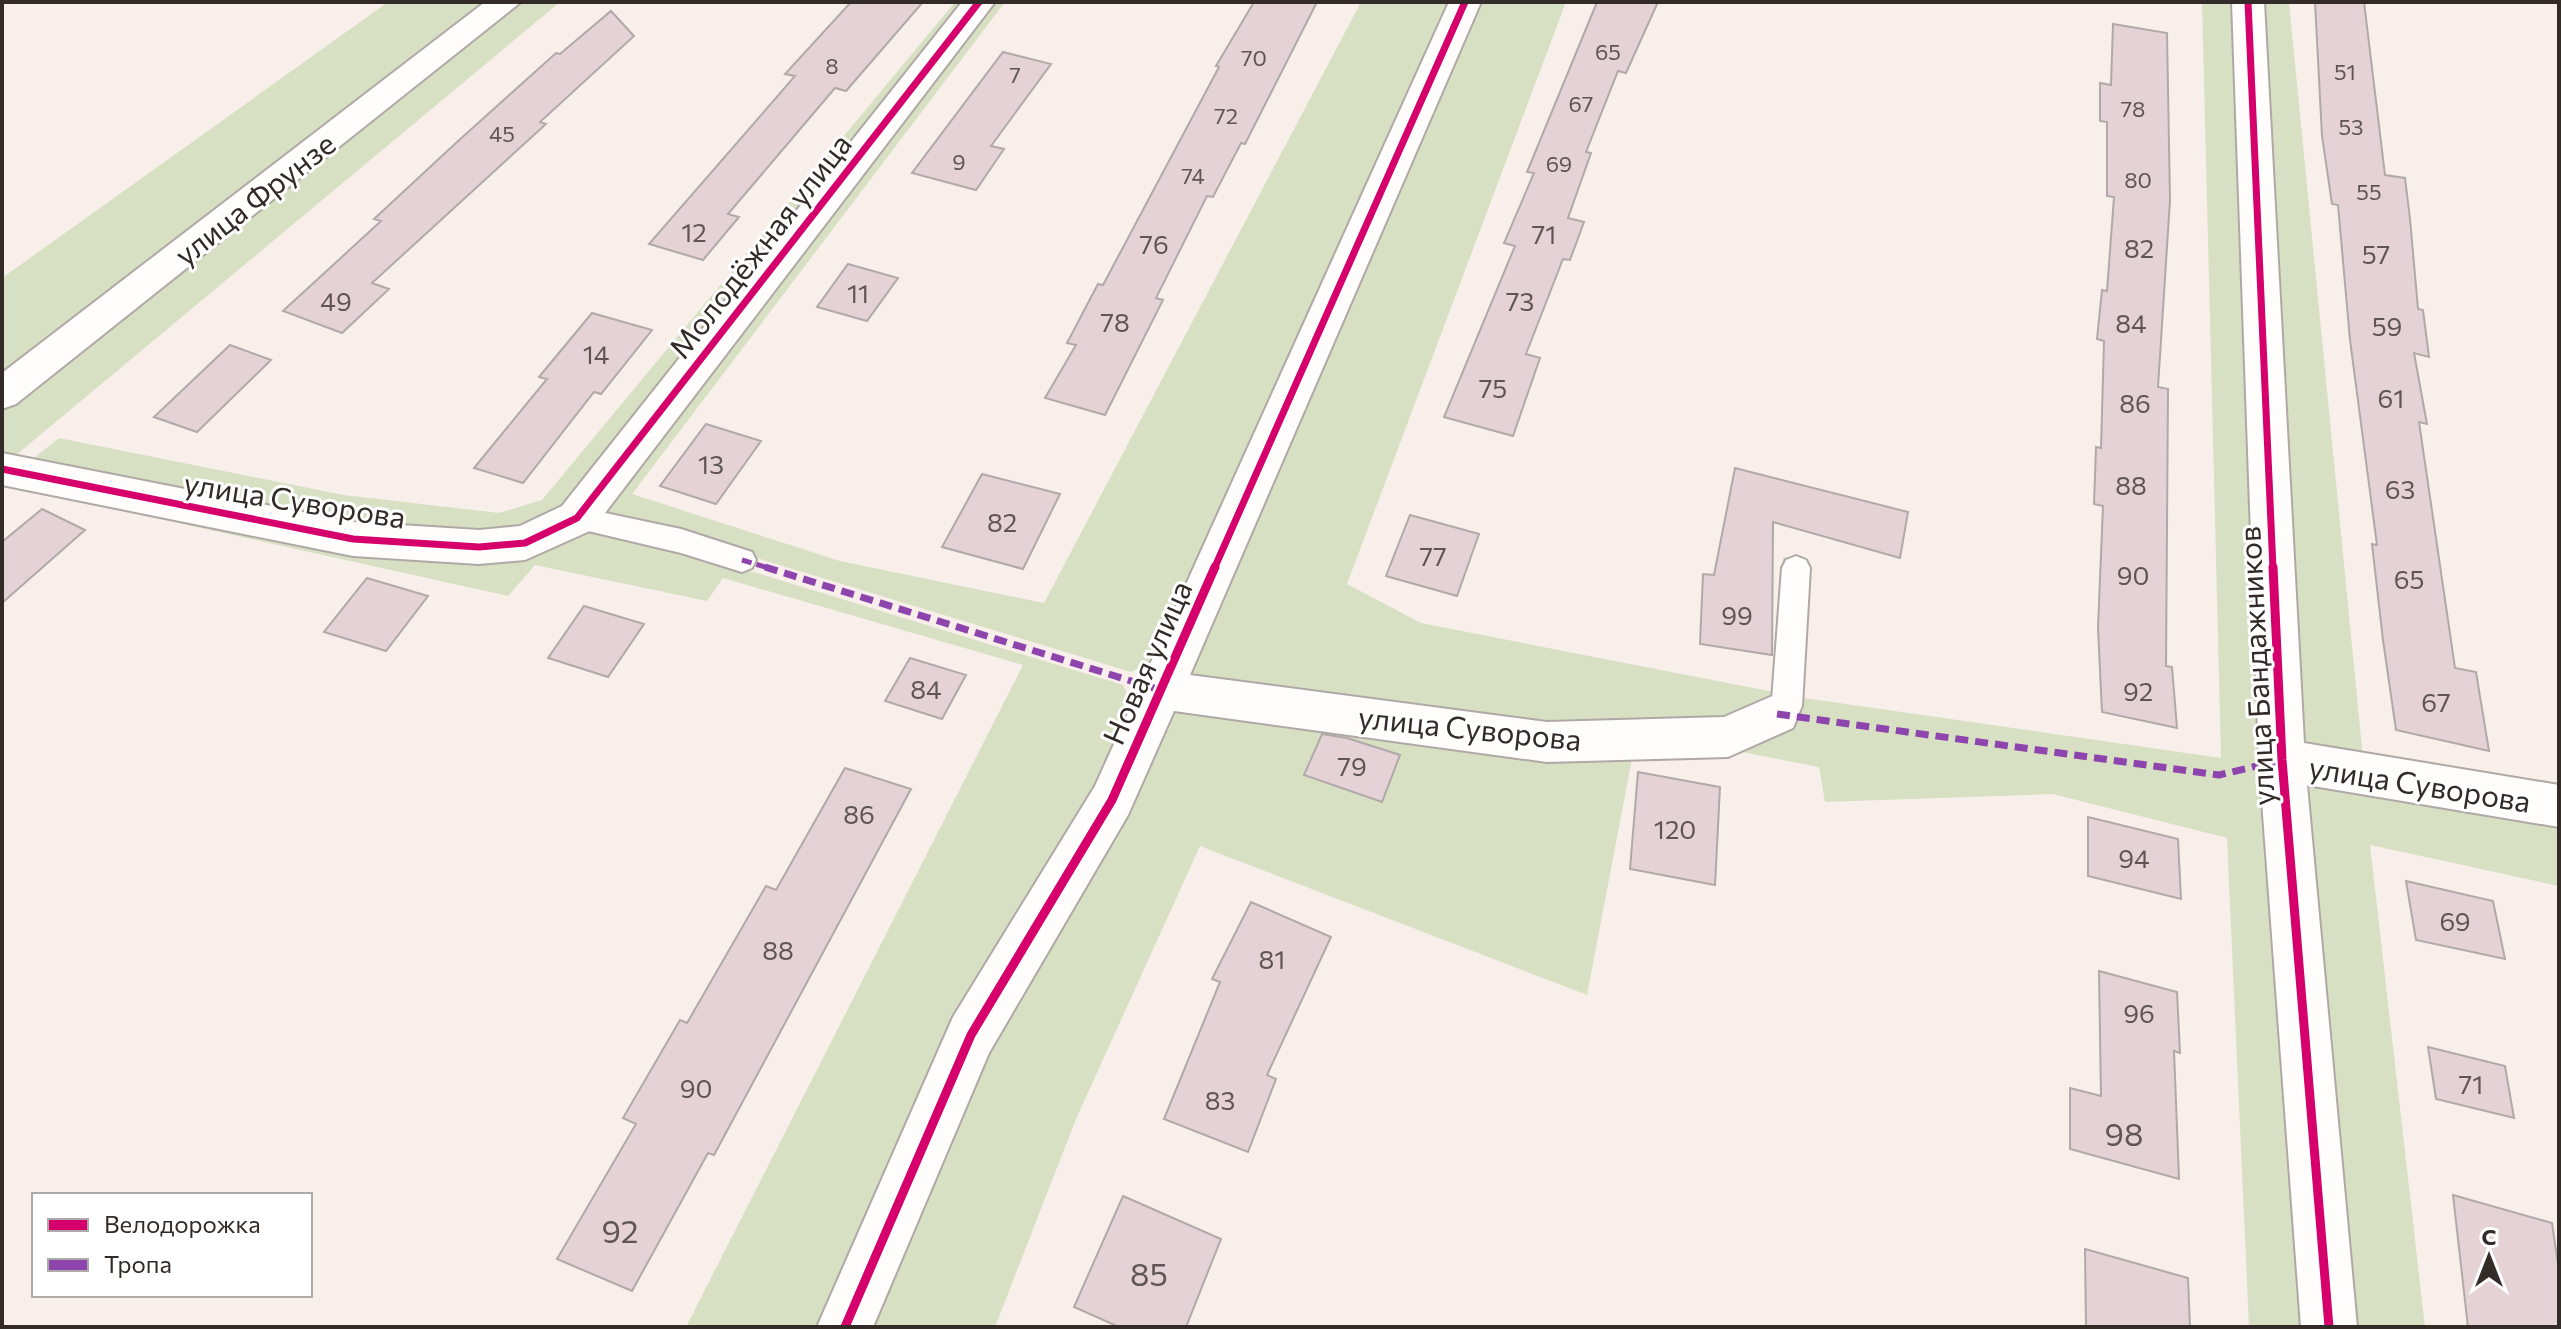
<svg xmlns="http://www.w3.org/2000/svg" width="2561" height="1329" viewBox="0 0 2561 1329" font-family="Commissioner,sans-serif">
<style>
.green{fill:#d8e0c3}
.building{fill:#e5d2d6;stroke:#b0a9a8;stroke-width:2}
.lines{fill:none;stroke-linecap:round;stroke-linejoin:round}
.lane-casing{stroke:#afa8a5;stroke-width:4}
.street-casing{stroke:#afa8a5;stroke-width:4}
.lane{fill:#fefdfc;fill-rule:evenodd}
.street{fill:#fefdfc;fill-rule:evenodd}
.quiet-far1{stroke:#8e44ad;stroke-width:5;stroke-dasharray:10 5;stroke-linecap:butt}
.quiet{stroke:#8e44ad;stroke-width:7;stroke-dasharray:13 7;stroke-linecap:butt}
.cycleway-far1-casing{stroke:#fff;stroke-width:11}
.cycleway-casing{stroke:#fff;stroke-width:14}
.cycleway-far1{stroke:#d6006c;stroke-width:7}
.cycleway{stroke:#d6006c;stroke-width:9}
.labels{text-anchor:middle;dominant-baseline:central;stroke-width:6;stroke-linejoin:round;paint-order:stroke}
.far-number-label{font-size:22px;fill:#5f5553}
.number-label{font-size:26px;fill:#5f5553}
.street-label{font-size:30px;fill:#322b27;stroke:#fff}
.near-number-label{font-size:32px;fill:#5f5553}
</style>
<rect width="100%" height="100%" fill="#f8efeb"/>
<!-- green -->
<path class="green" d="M388,2H489L2,379V278Z
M523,2H560L10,460L2,458V412Z
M955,2H971L568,512L523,534L364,528L29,462L59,438L344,495L499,513L542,500Z
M989,2H1005L632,494L840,561L1044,603L1361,2H1453L1159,658L1131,672L684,536L597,516Z
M1474,2H1566L1347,584L1421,623L1779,693L1783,557L1806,560L1804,698L2221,758L2202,2H2237L2313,1327H2249L2227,838L2053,794L1825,802L1819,767L1711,746L1723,727L1542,732L1180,681Z
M2261,2H2289L2363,758L2295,746Z
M2,484L352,545L577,527L675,548L1123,685L1135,708L822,1327H686L1023,665L723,578L707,601L535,565L508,596Z
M1172,698L1634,748L1587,995L1200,846L1076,1119L995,1327H865L983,1048Z
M2300,773L2559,816V886L2370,845L2425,1327H2354Z"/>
<!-- building -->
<path class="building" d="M851,2H923L846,91L835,88L728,214L739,217L703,260L649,244L795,76L785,74Z
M1254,2H1317L1245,144L1241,143L1213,197L1207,196L1156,298L1163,300L1105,415L1045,398L1076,345L1067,343L1098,284L1103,285L1219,67L1216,66Z
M1597,2H1658L1626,73L1618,71L1586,152L1591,153L1568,218L1584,222L1570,260L1563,259L1526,354L1540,358L1513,436L1444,417L1515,246L1504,243L1534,173L1527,172Z
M2315,2H2364L2385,175L2405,178L2410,219L2418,309L2423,310L2429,357L2414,353L2427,424L2419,422L2455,668L2476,672L2489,751L2396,730L2383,640L2372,544L2377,545L2350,340L2338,205L2332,204L2322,136Z
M611,11L634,36L540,122L546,124L372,283L389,289L342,333L283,311L381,221L374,219L457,142L556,53L560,54Z
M2113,24L2167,33L2170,200L2158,387L2168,389L2166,666L2172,667L2177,728L2102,712L2098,628L2103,506L2094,504L2096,447L2101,448L2104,341L2097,339L2102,290L2107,291L2114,197L2107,196V122L2100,121V83L2111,85Z
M1003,52L1051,64L991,146L1004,149L976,190L912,173Z
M848,264L898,278L867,321L817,307Z
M592,313L652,330L601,394L594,392L523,483L474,468L547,379L539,377Z
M230,345L271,360L197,432L154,417Z
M706,424L761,441L716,504L660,486Z
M1735,468L1908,512L1900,558L1773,522L1772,655L1700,644L1703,574L1714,575Z
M982,474L1060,494L1023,569L942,547Z
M42,509L85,530L2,603V542Z
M1410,515L1479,534L1457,596L1386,576Z
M367,578L428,596L386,651L324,632Z
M584,606L644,624L608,677L548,658Z
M910,658L966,675L942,719L885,701Z
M1322,734L1347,738L1400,755L1382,802L1304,775Z
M845,768L911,789L714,1155L708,1153L632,1291L557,1259L636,1124L623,1118L680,1020L687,1023L766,886L776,890Z
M1638,772L1720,787L1715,885L1630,869Z
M2088,817L2178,839L2181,899L2088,876Z
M2406,881L2493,901L2505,959L2416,940Z
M1251,902L1331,937L1267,1075L1276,1079L1248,1152L1164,1119L1220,982L1212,979Z
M2099,971L2177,992L2180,1053L2174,1051L2179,1179L2070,1149V1088L2101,1096Z
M2428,1047L2505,1066L2514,1118L2436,1099Z
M2453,1195L2552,1223L2559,1271V1327H2468Z
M1123,1196L1221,1239L1186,1327H1119L1074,1307Z
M2085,1249L2188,1278L2190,1327H2086Z"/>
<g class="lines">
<defs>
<path id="lane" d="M577,507L681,529L752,552L756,560L752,568L742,572L681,553L567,526L563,518L567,510Z
M1796,556L1806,560L1810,568L1802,706L1798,715L1777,727L1766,723L1762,714L1772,700L1782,568L1786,560Z"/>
<path id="street" d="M485,2H521L16,404L2,409V373Z
M962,2H995L592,530L525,560L479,564L353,556L2,485V453L353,522L479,530L520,526L562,506Z
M1449,2H1481L1190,675L1547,722L1724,717L1777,694L1793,700L1799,714L1793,728L1728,757L1547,762L1174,711L1128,815L989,1053L873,1327H817L953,1017L1095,786Z
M2232,2H2264L2304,743L2559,785V827L2307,785L2357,1327H2301L2259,760Z"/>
</defs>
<!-- lane casing -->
<use href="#lane" class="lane-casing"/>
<!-- street casing -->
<use href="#street" class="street-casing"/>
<!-- lane -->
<use href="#lane" class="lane"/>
<!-- street -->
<use href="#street" class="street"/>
<!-- quiet-far1 -->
<path class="quiet-far1" d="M742,560L772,569"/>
<!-- quiet -->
<path class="quiet" d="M765,567L1160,690
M1777,714L2219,775L2282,760"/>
<defs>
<path id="cycleway-far1" d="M2248,2L2273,569
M2,469L353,539L479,547L525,543L577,518L979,2
M1214,569L1465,2"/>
<path id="cycleway" d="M2273,567L2282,760L2329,1327
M845,1327L971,1035L1112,800L1215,567"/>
</defs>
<!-- cycleway-far1 casing -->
<use href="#cycleway-far1" class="cycleway-far1-casing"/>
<!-- cycleway casing -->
<use href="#cycleway" class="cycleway-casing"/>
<!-- cycleway-far1 -->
<use href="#cycleway-far1" class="cycleway-far1"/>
<!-- cycleway -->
<use href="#cycleway" class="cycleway"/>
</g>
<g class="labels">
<!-- far-number labels -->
<g class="far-number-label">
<text x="1608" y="51">65</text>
<text x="1254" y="57">70</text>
<text x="832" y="65">8</text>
<text x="2345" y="71">51</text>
<text x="1015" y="74">7</text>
<text x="1581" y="103">67</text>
<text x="2133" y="108">78</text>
<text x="1226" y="115">72</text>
<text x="2351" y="126">53</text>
<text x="502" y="133">45</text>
<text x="959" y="161">9</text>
<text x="1559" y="163">69</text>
<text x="1193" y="175">74</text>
<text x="2138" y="179">80</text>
<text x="2369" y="191">55</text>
</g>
<!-- number labels -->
<g class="number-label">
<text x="694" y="231">12</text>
<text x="1544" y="233">71</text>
<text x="1154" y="243">76</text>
<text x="2139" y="247">82</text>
<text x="2376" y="253">57</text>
<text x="858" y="292">11</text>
<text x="336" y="300">49</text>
<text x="1520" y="300">73</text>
<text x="1115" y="321">78</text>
<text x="2131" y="322">84</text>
<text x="2387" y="325">59</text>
<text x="596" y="353">14</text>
<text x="1493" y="387">75</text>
<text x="2391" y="397">61</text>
<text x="2135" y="402">86</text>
<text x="711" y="463">13</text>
<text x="2131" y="484">88</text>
<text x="2400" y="488">63</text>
<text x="1002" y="521">82</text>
<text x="1433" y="555">77</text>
<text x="2133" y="574">90</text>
<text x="2409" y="578">65</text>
<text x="1737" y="614">99</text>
<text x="926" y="688">84</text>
<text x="2138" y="690">92</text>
<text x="2436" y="701">67</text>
<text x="1352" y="765">79</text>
<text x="859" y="813">86</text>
<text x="1675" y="828">120</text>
<text x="2134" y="857">94</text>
<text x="2455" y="920">69</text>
<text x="778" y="949">88</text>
<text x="1272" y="958">81</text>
<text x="2139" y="1012">96</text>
<text x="2471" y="1083">71</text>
<text x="696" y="1087">90</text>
<text x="1220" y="1099">83</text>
</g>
<!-- street labels -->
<g class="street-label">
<text transform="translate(254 198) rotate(-38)">улица Фрунзе</text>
<text transform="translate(759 245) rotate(-52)">Молодёжная улица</text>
<text transform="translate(295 499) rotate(9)">улица Суворова</text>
<text transform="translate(1146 662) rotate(-66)">Новая улица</text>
<text transform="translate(2255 666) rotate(-93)">улица Бандажников</text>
<text transform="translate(1470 727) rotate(6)">улица Суворова</text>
<text transform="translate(2420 783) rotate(9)">улица Суворова</text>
</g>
<!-- near-number labels -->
<g class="near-number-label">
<text x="2124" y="1133">98</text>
<text x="620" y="1230">92</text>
<text x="1149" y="1273">85</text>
</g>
</g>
<!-- border -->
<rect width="2561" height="1329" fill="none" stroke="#322b27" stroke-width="8"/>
<!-- legend -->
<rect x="32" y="1193" width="280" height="104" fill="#ffffff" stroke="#adaaa9" stroke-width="2"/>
<rect x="48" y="1219" width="40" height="12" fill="#d6006c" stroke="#adaaa9" stroke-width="2"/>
<text x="104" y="1233" font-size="24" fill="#322b27">Велодорожка</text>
<rect x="48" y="1259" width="40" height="12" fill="#8e44ad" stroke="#adaaa9" stroke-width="2"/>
<text x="104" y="1273" font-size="24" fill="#322b27">Тропа</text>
<!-- north arrow -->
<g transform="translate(2489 1257)" stroke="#ffffff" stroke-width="6" paint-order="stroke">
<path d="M0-6L14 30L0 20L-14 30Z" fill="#322b27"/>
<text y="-12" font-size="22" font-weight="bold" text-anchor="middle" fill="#322b27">С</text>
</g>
</svg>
